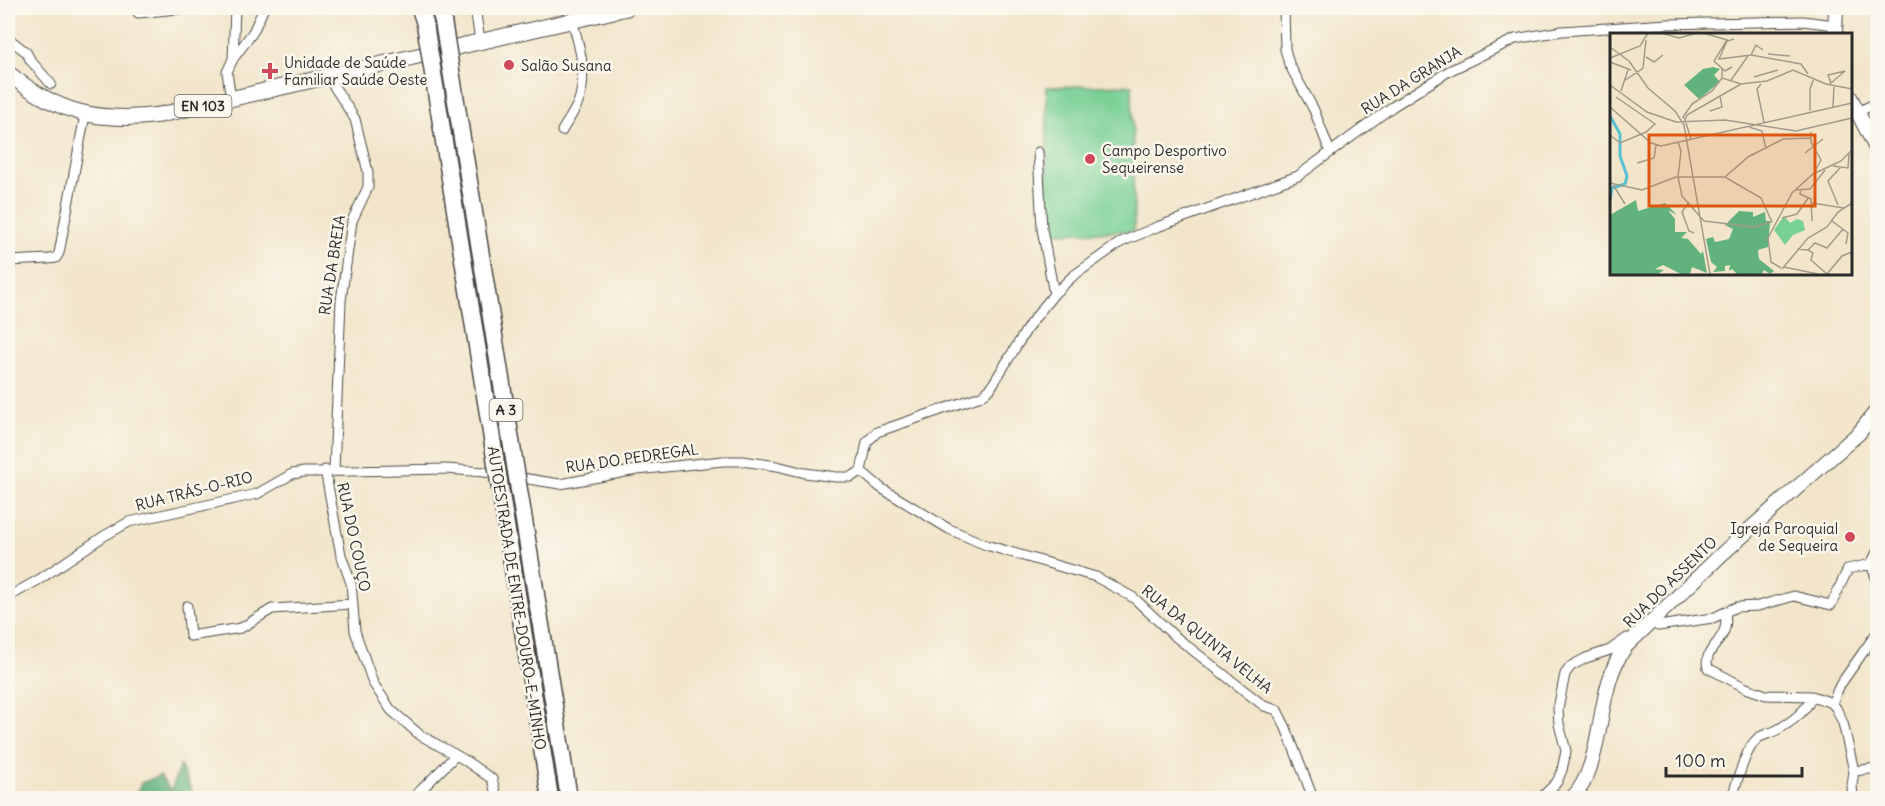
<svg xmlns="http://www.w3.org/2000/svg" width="1885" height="806" viewBox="0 0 1885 806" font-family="Delius,sans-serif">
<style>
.green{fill:#78d095;stroke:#527e60;stroke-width:1.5}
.forest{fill:#62b27e;stroke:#466e54;stroke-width:1.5}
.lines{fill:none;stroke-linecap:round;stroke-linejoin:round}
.street-casing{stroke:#494743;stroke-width:11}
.secondary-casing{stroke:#494743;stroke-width:16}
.primary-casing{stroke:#494743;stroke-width:17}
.highway-casing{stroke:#494743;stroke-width:19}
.street{stroke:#fff;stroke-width:9}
.secondary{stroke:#fff;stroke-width:14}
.primary{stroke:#fff;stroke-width:15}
.highway{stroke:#fff;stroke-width:16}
.highway-bridge-casing{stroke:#494743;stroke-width:19;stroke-linecap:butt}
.highway-bridge{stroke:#fff;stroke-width:16}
.poi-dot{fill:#d1495b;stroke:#fbf7ec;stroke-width:2}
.labels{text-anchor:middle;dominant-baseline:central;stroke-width:5;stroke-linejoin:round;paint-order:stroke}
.shield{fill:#fbf7ec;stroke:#696865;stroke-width:1.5}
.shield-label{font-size:14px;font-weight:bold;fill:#2b2b2b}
.poi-label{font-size:15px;fill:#2b2b2b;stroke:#fbf7ec;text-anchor:start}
.street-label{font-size:15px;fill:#2b2b2b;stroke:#fbf7ec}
.inset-river{fill:none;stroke:#56c1d1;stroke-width:3}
.inset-road{fill:none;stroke:#a29b8a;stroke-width:1.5}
.view{fill:#df570e;fill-opacity:0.15;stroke:#df570e;stroke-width:3}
.inset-edge{fill:none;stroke:#2b2b2b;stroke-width:3}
</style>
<rect width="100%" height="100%" fill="#fbf7ec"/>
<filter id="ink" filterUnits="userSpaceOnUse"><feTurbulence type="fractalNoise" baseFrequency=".0167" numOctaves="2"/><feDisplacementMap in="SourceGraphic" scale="12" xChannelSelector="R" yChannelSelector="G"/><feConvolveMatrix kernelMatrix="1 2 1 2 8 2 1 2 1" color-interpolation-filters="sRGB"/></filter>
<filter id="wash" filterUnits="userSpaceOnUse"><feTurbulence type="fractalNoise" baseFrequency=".008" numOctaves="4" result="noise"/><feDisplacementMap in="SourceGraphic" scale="24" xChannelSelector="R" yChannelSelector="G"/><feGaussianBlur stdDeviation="1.35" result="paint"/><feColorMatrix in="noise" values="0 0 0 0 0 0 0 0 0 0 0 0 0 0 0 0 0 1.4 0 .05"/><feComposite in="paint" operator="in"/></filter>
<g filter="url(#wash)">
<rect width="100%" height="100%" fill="#f2e5ca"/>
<!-- green -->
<path class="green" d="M1132,85L1134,231L1047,233V87Z"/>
<!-- forest -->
<path class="forest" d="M180,765L195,798H136L141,783L160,776L171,791Z"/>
</g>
<g filter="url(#ink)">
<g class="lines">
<defs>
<path id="street" d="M475,8L480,41
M1284,8L1285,49L1289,64L1314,110L1330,152
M138,13L187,8H229
M8,38L26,52L31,61L51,84
M233,59L235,8
M328,77L355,119L368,172V187L352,221L341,301L334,470
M231,99L227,72L233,59L253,32L264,8
M1850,116L1878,102
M562,131C568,120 577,109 580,97C587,72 579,44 572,20
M1038,152L1042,229L1054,294
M8,261L49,259L56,258L59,253L85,115
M325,470L341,555L351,583L355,631L373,683L391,710L420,735L463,759L492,779L497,798
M861,471L867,442L877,432L981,396L990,389L1030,324L1054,294L1073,276L1121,242L1157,227L1298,176L1392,107L1449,71L1515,39L1562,31L1667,24L1803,21L1835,25
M861,471L881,488L949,529L986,545L1096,577L1134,598L1172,634L1204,659L1264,706L1277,710L1286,728L1313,798
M1871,564L1878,583
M8,597L40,579L104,536L129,522L257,494L292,474L304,472L447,469L484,472L560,484L637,470L723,461H742L777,466L805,473L836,477H851L861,471
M187,606L190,636L241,628L272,609L353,604
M1725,614C1731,642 1702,646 1708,668L1746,688L1766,695L1812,696L1832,703L1836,708L1843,723L1854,771L1852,785L1853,798
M1651,622L1658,626L1713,618L1736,607L1758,606L1794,596L1831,605L1848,569L1871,564L1878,550
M1832,703L1840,685L1878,631
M1854,771L1878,768
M413,798L456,755
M1541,798L1557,782L1562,770L1566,751L1559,724L1558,709L1565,674L1571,666L1586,658L1610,650L1627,638
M1732,798C1737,782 1745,749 1758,738C1763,735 1770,733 1775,731C1790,723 1807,711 1812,696"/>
<path id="secondary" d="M1835,34L1836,8
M1850,97L1878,152
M1572,798C1606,765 1594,687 1626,646L1723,553L1859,433L1878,409"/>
<path id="primary" d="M8,73C57,113 98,123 160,115L627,8"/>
<path id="highway" d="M420,8L425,24
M439,8L443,21"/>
</defs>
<!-- street casing -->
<use href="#street" class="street-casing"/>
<!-- secondary casing -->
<use href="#secondary" class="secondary-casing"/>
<!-- primary casing -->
<use href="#primary" class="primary-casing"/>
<!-- highway casing -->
<use href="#highway" class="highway-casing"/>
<!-- street -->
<use href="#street" class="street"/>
<!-- secondary -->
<use href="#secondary" class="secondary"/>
<!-- primary -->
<use href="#primary" class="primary"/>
<!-- highway -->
<use href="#highway" class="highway"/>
<defs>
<path id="highway-bridge" d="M443,21L569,798
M425,24L550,798"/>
</defs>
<!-- highway-bridge casing -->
<use href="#highway-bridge" class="highway-bridge-casing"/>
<!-- highway-bridge -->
<use href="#highway-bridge" class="highway-bridge"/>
</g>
</g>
<!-- markers -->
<g class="poi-dot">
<circle cx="509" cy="65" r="6"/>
<path d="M267 62h6v6h6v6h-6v6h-6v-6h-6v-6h6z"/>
<circle cx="1090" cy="159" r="6"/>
<circle cx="1850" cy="537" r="6"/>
</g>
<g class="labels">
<!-- shield labels -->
<g class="shield">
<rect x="174.5" y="95" width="57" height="22" rx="4.5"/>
<rect x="489.5" y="399" width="33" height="22" rx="4.5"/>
</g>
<g class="shield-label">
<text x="203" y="106">EN 103</text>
<text x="506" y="410">A 3</text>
</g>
<!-- poi labels -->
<g class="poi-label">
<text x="284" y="62">Unidade de Saúde<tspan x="284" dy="17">Familiar Saúde Oeste</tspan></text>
<text x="521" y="65">Salão Susana</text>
<text x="1102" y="150">Campo Desportivo<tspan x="1102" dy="17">Sequeirense</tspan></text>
<text x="1838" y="528" text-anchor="end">Igreja Paroquial<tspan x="1838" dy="17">de Sequeira</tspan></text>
</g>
<!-- street labels -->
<g class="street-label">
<text transform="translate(1411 80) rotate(-32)">RUA DA GRANJA</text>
<text transform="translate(332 265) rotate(-81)">RUA DA BREIA</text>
<text transform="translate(632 458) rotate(-8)">RUA DO PEDREGAL</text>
<text transform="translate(194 491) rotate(-14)">RUA TRÁS-O-RIO</text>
<text transform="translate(354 537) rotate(78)">RUA DO COUÇO</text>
<text transform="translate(1670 582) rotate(-44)">RUA DO ASSENTO</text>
<text transform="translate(517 598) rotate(81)">AUTOESTRADA DE ENTRE-DOURO-E-MINHO</text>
<text transform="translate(1207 639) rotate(39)">RUA DA QUINTA VELHA</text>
</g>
</g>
<!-- overview -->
<g transform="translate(1610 33)">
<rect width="242" height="242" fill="#f2e5ca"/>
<path d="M174,183L180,190L187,186L193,188L195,197L183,202L175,212L164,197Z" fill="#78d095"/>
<path d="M103,34L110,36L104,42L110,49L89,66L74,52L93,36ZM26,167L28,178L55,170L67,182L58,177L65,186V199H77L71,205L78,206L91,221L93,218L97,240L82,234L80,241H71L53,232L45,236L54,237L48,241H0V182ZM129,178L143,179V184L155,179L156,188H160L158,214L148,217L149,226L164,238L160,241L154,237L152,241H127L122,236L119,238L120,232L115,233V238L103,239L107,234L101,229L96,206L103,204L105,209L119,206L123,196L115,192Z" fill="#62b27e"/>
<path class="inset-river" d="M0,83L10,101V123L17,143L15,151L2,155L0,168"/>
<path class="inset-road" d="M51,0L69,5L87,0M93,0L117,7L104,28L115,38L122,34M124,6L117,8L109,26L141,22M0,14L19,28L38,55L65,78L74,92L100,241M153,17L146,12L141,22L191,31L198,41M158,21L180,23M36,24L44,29L53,22M0,25L30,13L38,0M0,29L21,37M112,36V45L131,51L157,48L183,37L216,51L242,56M144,44L168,37M121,47L138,23M14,48L33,35L36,7M151,51L147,56L154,89M220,51L235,38L218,42L221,50M0,52L37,79L66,89L115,87L186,98L242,85M11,58L18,37M0,74L41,110L51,113L242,70M223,74L224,52M100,78L112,74L110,63M200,78V56L204,45M75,86L73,84L82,71L102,58L112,45M139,94L152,98L156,116M201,99V109L211,127L205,138M0,102L10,110L36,99L45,91L6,64M81,106L75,87L77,82L131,51M68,109L71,118L68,144M195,120L213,106M27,130L44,125L46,112M223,133L238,135L239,121M68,144L72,163L94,188L144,194L162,189M115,144L138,124L173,106L201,105M0,150L32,157L66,144H115L151,165L162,189M2,150L15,171M191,156L190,161L201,166L202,188M185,157L200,156L215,137M79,169L72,179L79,198L84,200M202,170L234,175M228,172L218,148L231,134M172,185L187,181L199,164M222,188L238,200L236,211M187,216L198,217L205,210L217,215L233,196M198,217L203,220L201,227L217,241M174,234L208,241M171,235L161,229L158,205L182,160L203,141L231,128L242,117M172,236L198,205L217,194L228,179L242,170M217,241L232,223L242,219"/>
<path class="view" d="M39,102H205V173H39Z"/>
<rect width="242" height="242" class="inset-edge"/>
</g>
<!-- margin -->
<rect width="1885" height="806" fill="none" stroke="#fbf7ec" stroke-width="30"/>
<!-- scale -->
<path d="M1666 767v9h136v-9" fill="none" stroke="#2b2b2b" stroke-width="3"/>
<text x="1675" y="767" font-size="18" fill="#2b2b2b" stroke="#fbf7ec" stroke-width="4.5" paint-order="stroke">100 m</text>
</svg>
